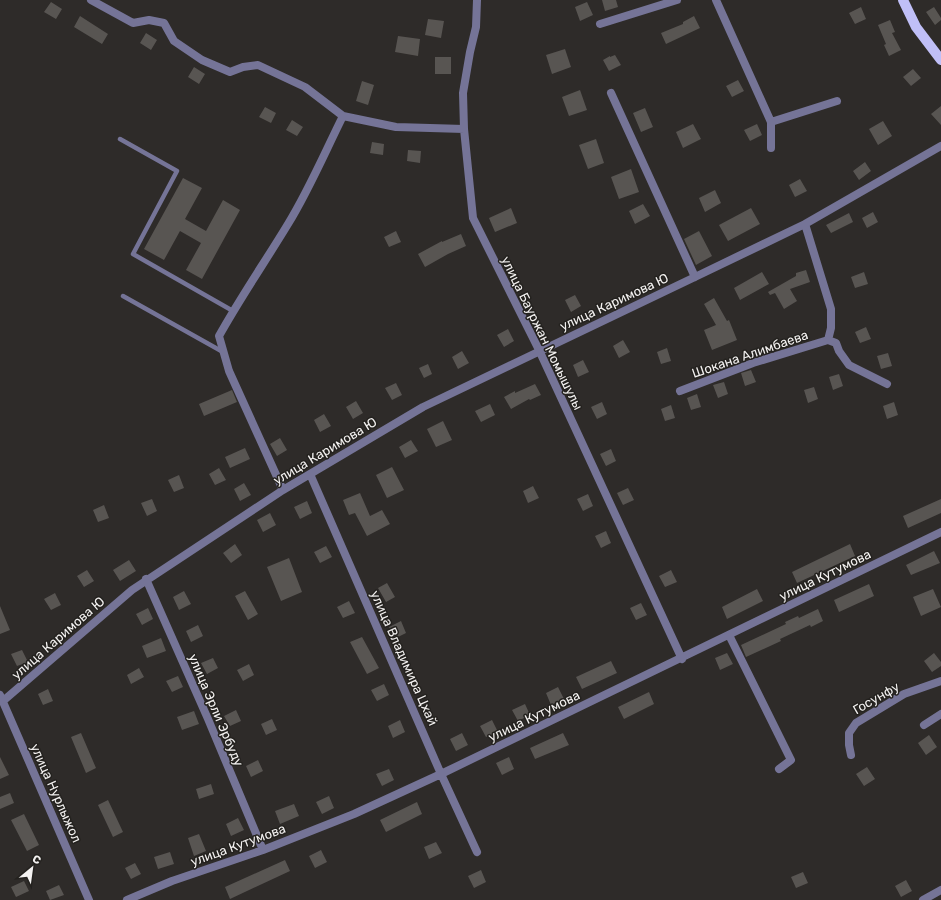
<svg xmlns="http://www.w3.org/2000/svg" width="941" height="900" viewBox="0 0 941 900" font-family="Rubik,sans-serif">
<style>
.building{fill:#585552}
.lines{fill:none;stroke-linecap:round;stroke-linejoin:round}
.service{stroke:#757497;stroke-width:4.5}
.minor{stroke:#757497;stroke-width:8}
.primary{stroke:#c0bff7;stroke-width:10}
.labels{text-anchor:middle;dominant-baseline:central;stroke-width:3;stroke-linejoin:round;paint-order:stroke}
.street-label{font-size:13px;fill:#f4f2f1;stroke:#24221f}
</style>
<rect width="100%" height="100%" fill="#2e2b29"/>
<!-- building -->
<path class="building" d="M602,0H616L618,7L605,11Z
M51,2L62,9L56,19L44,12Z
M587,2L593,15L580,21L575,7Z
M861,7L866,19L855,24L849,13Z
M934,7L941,18V20L935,25L926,12Z
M80,16L108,34L102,44L74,27Z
M694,16L700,28L666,44L661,33L683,24V22Z
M428,19L444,21L441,38L425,35Z
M890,20L895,32L892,33L901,50L889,56L884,45L886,44L878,25Z
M146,33L157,40L151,50L140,43Z
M398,36L420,39L418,56L395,52Z
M565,49L571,67L552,74L546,55Z
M615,55L621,65L609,71L603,60L610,56V57Z
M435,57H451V74H435Z
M194,67L205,74L199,84L188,77Z
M913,69L921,78L911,86L903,77Z
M738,80L744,91L732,97L726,86Z
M362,81L374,85L368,105L356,101Z
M580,90L587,110L569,116L562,97Z
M941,106V125L931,114Z
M265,107L276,113L271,123L259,117Z
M645,108L653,127L641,132L633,113Z
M292,120L303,127L297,136L286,130Z
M883,121L892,136L878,145L869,129Z
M693,124L701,139L683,148L676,132Z
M757,124L762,135L750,141L744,130Z
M596,139L604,163L588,169L579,145Z
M372,142L384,144L383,155L370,153Z
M408,150L421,151L420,163L407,161Z
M865,162L871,171L859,180L853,171Z
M631,169L639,192L619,199L611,177Z
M183,178L202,188L185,219L206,231L223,200L240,210L202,279L186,270L201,243L180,231L164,260L144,249Z
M800,179L807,191L795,197L789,185Z
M715,190L721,203L705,212L699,198Z
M643,204L650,216L635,224L629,211Z
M511,208L517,223L495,232L489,218Z
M751,208L760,224L728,241L719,225Z
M873,212L878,222L867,228L862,218Z
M849,213L853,222L831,233L826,225Z
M396,231L401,242L389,247L384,237Z
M699,231L712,256L696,265L684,239Z
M461,234L466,246L448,254L425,267L418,254L442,241V242Z
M806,270L810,282L790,289L797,301L784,309L775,293L770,295L768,292L796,276V273Z
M762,272L769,284L740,300L734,288Z
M864,272L868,284L855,288L851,277Z
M575,295L581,306L571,312L565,300Z
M714,298L727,321L729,320L737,340L712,350L704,330L716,325L704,304Z
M866,327L871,339L860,343L855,332Z
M508,329L514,341L504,347L497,335Z
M623,340L630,352L619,358L613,346Z
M667,348L671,361L661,364L657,352Z
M462,351L469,363L458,369L452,357Z
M888,353L892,366L881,369L877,356Z
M583,360L589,372L578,377L573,365Z
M428,364L432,374L424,378L419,368Z
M751,370L756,382L745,386L741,373Z
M839,374L843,386L833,390L829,377Z
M724,382L728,394L718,398L713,385Z
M396,383L402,395L392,400L385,388Z
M535,384L541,395L530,400L529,399L511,409L504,397L515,391V393Z
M814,387L818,399L808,403L804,390Z
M232,390L237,402L204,416L199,404Z
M697,394L701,407L691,410L687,398Z
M356,401L363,413L353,419L346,407Z
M602,402L607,414L597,419L591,407Z
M894,402L898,415L887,419L883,406Z
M490,404L495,415L481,422L475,411Z
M671,405L675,418L665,421L661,409Z
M324,414L331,426L320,432L314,420Z
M443,421L452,440L436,447L427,429Z
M280,438L287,450L277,456L270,444Z
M411,440L418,451L405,458L399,447Z
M245,448L250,459L230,468L225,457Z
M611,449L616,461L606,466L600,454Z
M392,467L404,490L387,498L376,475Z
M219,468L226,480L215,485L209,474Z
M179,475L184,488L174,492L168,480Z
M244,483L251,495L240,501L234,489Z
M533,486L539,498L528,503L523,491Z
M628,488L634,500L623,505L617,493Z
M360,493L370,516L382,510L390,524L367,536L355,513L349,515L343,500Z
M588,494L593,506L583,511L577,499Z
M152,499L157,511L147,516L141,503Z
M941,499V513L908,528L903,516Z
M307,501L312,513L300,519L294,507Z
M104,505L109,518L98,522L93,510Z
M270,513L276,525L263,532L257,520Z
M606,531L611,543L601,548L595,536Z
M235,544L242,555L231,563L223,553Z
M850,544L855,556L797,583L792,572Z
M326,546L332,557L320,563L314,552Z
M934,551L940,563L911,575L906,565Z
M289,558L302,592L281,601L267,567Z
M129,560L136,571L120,581L113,570Z
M87,570L94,581L84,587L77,576Z
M671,570L677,582L665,587L659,576Z
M387,583L395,597L386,602L378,588Z
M869,584L874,596L839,612L834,600Z
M757,589L763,601L727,619L722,607Z
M933,589L941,607L921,616L913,597Z
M184,591L191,604L179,610L173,597Z
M245,591L258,614L248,620L235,596Z
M55,593L61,605L51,610L44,599Z
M349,601L355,613L343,618L337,607Z
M641,603L647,615L636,620L630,608Z
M0,606L10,630L0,634Z
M148,608L153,619L142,625L136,614Z
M818,609L823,621L811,627L810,625L780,639L781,641L746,657L741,645L786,624L785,622L798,616L799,618Z
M401,621L406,633L394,639L389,627Z
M198,625L203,636L191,642L186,631Z
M362,637L379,668L367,674L350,642Z
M161,638L166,651L147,658L142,646Z
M22,650L28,662L17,666L11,654Z
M727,653L733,664L720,670L715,658Z
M934,653L941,662V666L932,672L924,661Z
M213,658L218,668L207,674L201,663Z
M611,661L617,673L582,689L576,677Z
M249,664L254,675L243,681L237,670Z
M139,668L144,677L131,684L127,675Z
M178,676L183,687L172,692L166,681Z
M384,684L389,695L377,701L371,690Z
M558,687L564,699L551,705L546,693Z
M48,689L53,701L43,705L38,694Z
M649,692L654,704L624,719L618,707Z
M525,704L530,715L518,721L512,710Z
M236,710L241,721L230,726L224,716Z
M194,711L199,724L182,730L177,717Z
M272,719L277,730L266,735L261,724Z
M400,720L405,732L393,738L388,726Z
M492,720L498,732L486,737L480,726Z
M81,733L96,768L86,773L71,737Z
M462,733L468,745L456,751L450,739Z
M563,733L569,745L535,759L530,748Z
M929,735L937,747L926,755L918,743Z
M0,757L9,775L0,779Z
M509,757L514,769L502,775L496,763Z
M258,760L263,771L251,777L246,766Z
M867,767L875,779L864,786L856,774Z
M389,769L394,780L382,786L376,774Z
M211,784L214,794L199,799L196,789Z
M10,793L14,803L0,809V797Z
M329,796L334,808L322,814L316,802Z
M108,800L123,832L113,837L98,805Z
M417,802L422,814L386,832L380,820Z
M294,804L299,816L280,824L275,811Z
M24,814L39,845L27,851L11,820Z
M238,818L244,830L231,836L226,824Z
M199,834L206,851L194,856L188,838Z
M436,842L442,853L429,859L424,847Z
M321,850L327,862L315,868L309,856Z
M170,852L174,864L158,869L154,857Z
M285,860L290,871L230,899L225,887Z
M135,863L141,874L131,879L125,868Z
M481,870L486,882L474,888L468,876Z
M803,872L808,883L796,888L791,877Z
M906,880L912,891L901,897L895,886Z
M24,881L29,891L16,897L11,887Z
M59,885L64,895L50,900L46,891Z"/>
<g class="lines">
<!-- service -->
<path class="service" d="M120,139L177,171L133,254L233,311
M123,296L223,352"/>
<!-- minor -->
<path class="minor" d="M91,0L133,23L149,20L164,23L174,41L202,60L230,72L243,67L258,65L305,87L343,116L396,127L464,129
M477,0L476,27L470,52L463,93L464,129L473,218L539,350L682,659
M716,0L771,122
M600,24L677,0
M611,93L695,277L805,224L941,146
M771,148V122L837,101
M828,340L836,343L839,351L849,365L887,384
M680,391L753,363L828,340L831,328V309L805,224
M310,474L441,774L477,852
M283,490L229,371L219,336C240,298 265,262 288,224C309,190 325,152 343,116
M146,579L208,719L263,850
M729,635L791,760L779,769
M0,695L89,900
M3,701L132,590L283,490L423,407L695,277
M924,725L941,714
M851,755L849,745V733L856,723L904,694L941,681
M127,900L172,881L263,850L354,814L441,774L941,532
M923,900L941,890"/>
<!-- primary -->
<path class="primary" d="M903,0L916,27L941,60"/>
</g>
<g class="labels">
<!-- street labels -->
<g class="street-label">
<text transform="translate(614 302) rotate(-25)">улица Каримова Ю</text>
<text transform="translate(542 333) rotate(64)">улица Бауржан Момышулы</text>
<text transform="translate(750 354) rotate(-19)">Шокана Алимбаева</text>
<text transform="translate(325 451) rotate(-31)">улица Каримова Ю</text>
<text transform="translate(825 575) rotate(-26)">улица Кутумова</text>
<text transform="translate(58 638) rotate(-41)">улица Каримова Ю</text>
<text transform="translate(404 658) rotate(66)">улица Владимира Цхай</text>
<text transform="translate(876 698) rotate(-30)">Госунфу</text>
<text transform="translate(216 710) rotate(67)">улица Эрли Эрбуду</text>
<text transform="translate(534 716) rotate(-26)">улица Кутумова</text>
<text transform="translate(56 793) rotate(66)">улица Нурлыжол</text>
<text transform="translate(238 845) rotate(-20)">улица Кутумова</text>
</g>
</g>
<!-- north arrow -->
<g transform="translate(32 868) rotate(29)" stroke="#24221f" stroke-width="3" paint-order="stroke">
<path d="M0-3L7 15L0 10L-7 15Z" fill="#f4f2f1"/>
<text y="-6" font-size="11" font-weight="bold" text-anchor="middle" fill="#f4f2f1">С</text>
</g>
</svg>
